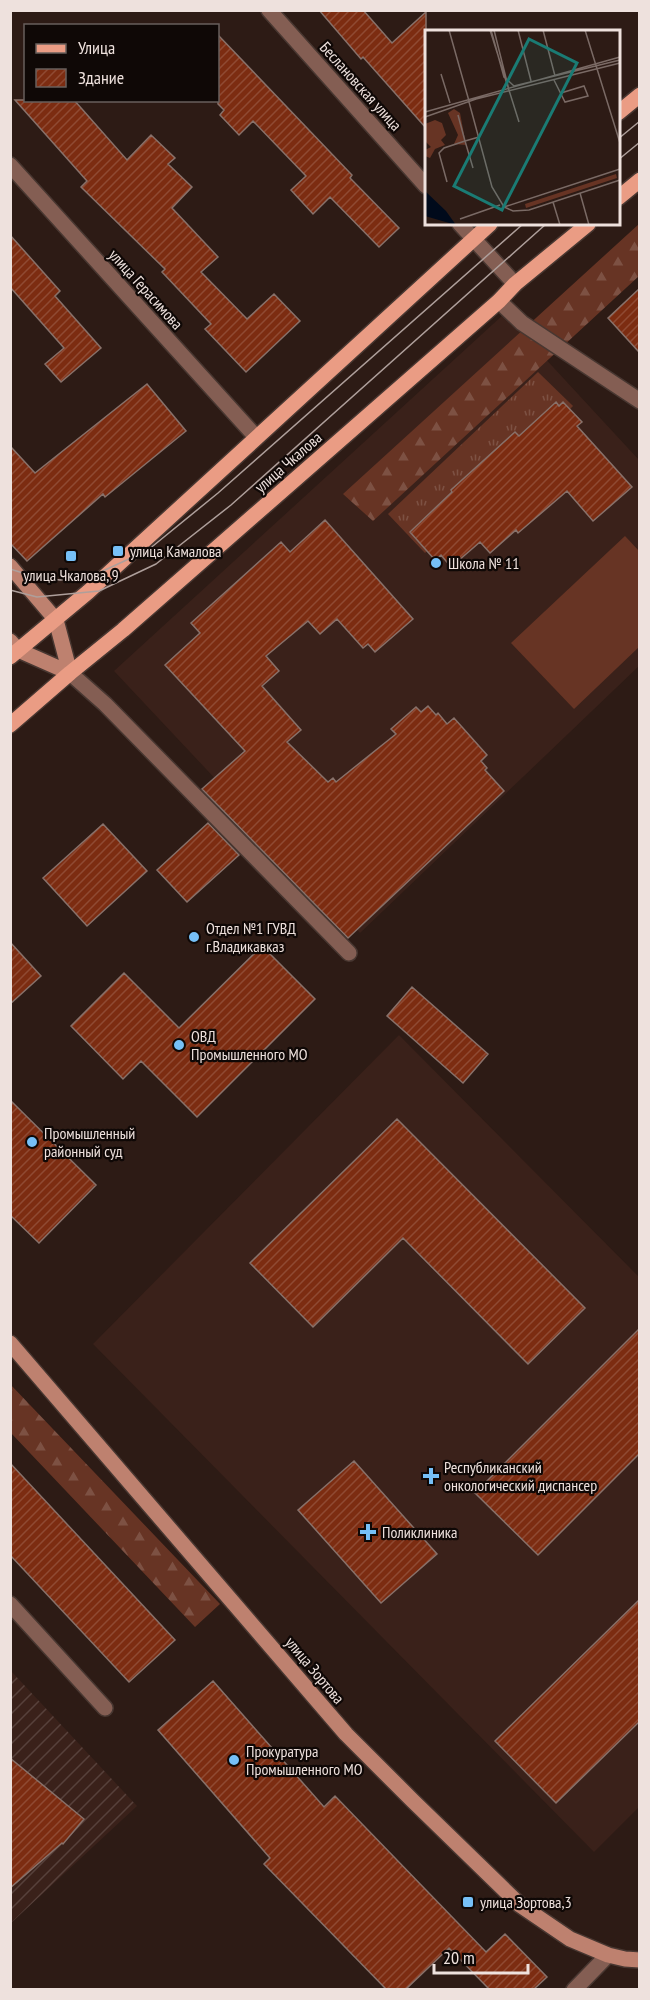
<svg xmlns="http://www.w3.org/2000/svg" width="650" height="2000" viewBox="0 0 650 2000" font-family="'PT Sans Narrow',sans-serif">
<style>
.built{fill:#3a211a}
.industrial{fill:url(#industrial-furrows)}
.grass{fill:url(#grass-tufts)}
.forest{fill:url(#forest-firs)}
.pitch{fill:#673424}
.building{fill:url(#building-hatch);stroke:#88716a;stroke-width:1.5}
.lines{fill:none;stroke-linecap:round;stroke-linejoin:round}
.lane-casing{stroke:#483731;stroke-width:18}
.street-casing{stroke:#483731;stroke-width:18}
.secondary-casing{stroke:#483731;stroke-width:18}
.primary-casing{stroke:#483731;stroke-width:18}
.lane{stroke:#845e53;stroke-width:15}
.street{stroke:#845e53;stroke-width:15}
.secondary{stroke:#be816f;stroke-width:15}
.primary{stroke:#ea9c84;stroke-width:15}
.tram{stroke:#ae9f9b;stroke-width:1.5}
.poi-dot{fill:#76c0f7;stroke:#0f0806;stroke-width:2}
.labels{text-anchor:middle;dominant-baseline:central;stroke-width:4.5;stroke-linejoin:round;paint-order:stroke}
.street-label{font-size:16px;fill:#eee1dd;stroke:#0f0806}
.poi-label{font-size:16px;fill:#eee1dd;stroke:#0f0806;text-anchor:start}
.inset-road{fill:none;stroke:#7a6a65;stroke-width:1.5}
.view{fill:#1a7b74;fill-opacity:0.15;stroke:#1a7b74;stroke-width:3}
.inset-edge{fill:none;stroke:#eee1dd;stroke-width:3}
</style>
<defs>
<pattern id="industrial-furrows" width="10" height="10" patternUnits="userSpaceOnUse" patternTransform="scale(1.5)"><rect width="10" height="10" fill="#3a211a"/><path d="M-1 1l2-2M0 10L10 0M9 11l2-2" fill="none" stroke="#57413b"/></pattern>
<pattern id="grass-tufts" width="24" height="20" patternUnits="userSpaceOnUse" patternTransform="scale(1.5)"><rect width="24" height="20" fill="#673424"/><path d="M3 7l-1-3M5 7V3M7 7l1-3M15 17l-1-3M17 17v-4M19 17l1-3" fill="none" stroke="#7d5143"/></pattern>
<pattern id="forest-firs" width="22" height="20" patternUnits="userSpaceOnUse" patternTransform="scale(1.5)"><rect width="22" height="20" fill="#673424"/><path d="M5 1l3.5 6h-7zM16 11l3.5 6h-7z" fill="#7d5143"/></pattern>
<pattern id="building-hatch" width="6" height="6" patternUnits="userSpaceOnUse" patternTransform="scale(1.5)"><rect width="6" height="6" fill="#7c2c11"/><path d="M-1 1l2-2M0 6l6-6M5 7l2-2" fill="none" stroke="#8f4a33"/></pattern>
</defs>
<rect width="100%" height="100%" fill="#2d1b15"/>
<!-- built -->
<path class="built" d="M504,314L639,460V666L360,933L114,671Z
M399,1035L639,1277V1807L594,1852L93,1344Z"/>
<!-- industrial -->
<path class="industrial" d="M11,1671L137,1806L11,1923Z"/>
<!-- grass -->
<path class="grass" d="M538,372L573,406L425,553L388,514Z"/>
<!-- forest -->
<path class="forest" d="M639,224V276L373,521L343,494Z
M10,1384L220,1604L195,1627L11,1433Z"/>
<!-- pitch -->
<path class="pitch" d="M625,536L639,551V647L574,709L511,643Z"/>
<!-- building -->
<path class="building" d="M319,10H363L392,43L426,12V128L363,57L361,59Z
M218,35L352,175L350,178L399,228L379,247L330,197L313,214L291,190L306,176L253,121L239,135L220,115L224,110L218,104Z
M15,100H74L127,160L151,135L175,158L168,164L192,187L172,208L218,257L201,272L247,319L274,294L300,321L246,372L205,329L211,324L162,272L165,269L81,187L87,181Z
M10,235L60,291L55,296L101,348L61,382L45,364L64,348L10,287Z
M639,289V352L608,318Z
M147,384L186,431L105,497L103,494L27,561L10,543V446L35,473Z
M556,402L559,406L563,402L582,422L577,426L632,487L593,521L567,491L518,533L516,530L490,553L480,542L451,567L441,555L435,560L410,532L452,492L451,490L515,432L519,436Z
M325,520L413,619L375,652L368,644L363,648L337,619L320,634L308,621L266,656L279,671L262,686L301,730L287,742L328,782L333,778L336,782L396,734L391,729L416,707L421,712L428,706L436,715L438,713L447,724L454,718L487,755L481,761L487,768L485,770L504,791L348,938L202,789L245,751L165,665L200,633L191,623L281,542L290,552Z
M208,823L239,855L187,902L157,870Z
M103,824L147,871L87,926L43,878Z
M10,942L41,976L10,1004Z
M262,946L315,999L197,1117L141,1061L123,1079L71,1026L124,973L179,1028Z
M412,987L488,1054L463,1083L387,1016Z
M10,1100L96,1185L39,1243L10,1215Z
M397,1119L585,1308L528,1364L403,1238L313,1327L250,1263Z
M639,1329V1454L538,1555L475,1493Z
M354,1461L437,1554L381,1603L298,1510Z
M10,1463L175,1640L129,1682L10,1555Z
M639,1600V1722L556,1803L495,1741Z
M213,1681L324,1807L335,1796L486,1952L505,1934L547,1977L534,1989H489L449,1948L406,1989H386L264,1864L270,1858L158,1730Z
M10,1758L84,1819L63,1844L62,1843L10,1888Z"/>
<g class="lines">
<defs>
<path id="lane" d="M499,301L522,323L640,401
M70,673L105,704L349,953"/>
<path id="street" d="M269,10L426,186
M10,165L256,437
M460,224L515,284
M10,1604L105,1708
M574,1990L608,1955"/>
<path id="secondary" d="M10,566L56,620L70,673
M10,641L18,650L70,673
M10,1343L346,1734L413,1801L520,1905L570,1939L608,1955L625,1959L640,1960"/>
<path id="primary" d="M618,113L640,95
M618,198L640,180
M10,657L88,592L490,224
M10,725L70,673L123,630L499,301L515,284L588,224"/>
</defs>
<!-- lane casing -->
<use href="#lane" class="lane-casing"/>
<!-- street casing -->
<use href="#street" class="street-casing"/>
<!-- secondary casing -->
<use href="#secondary" class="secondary-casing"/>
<!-- primary casing -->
<use href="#primary" class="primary-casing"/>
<!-- lane -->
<use href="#lane" class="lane"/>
<!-- street -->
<use href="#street" class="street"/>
<!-- secondary -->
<use href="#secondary" class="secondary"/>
<!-- primary -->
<use href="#primary" class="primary"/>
<!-- tram -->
<path class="tram" d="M618,139L640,121
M618,160L640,142
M10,569L36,577L60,580L90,577L148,550L218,493L523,224
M10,590L37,597L99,591L156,564L231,505L546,224"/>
</g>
<!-- markers -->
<g class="poi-dot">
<rect x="112" y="545" width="12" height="12" rx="3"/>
<rect x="65" y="550" width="12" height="12" rx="3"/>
<circle cx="436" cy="563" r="6"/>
<circle cx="194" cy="937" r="6"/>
<circle cx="179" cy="1045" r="6"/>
<circle cx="32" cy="1142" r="6"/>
<path d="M428 1467h6v6h6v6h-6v6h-6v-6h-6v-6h6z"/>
<path d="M365 1523h6v6h6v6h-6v6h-6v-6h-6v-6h6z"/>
<circle cx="234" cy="1760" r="6"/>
<rect x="462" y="1896" width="12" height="12" rx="3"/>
</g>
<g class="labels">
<!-- street labels -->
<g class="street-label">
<text transform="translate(361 86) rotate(48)">Беслановская улица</text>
<text transform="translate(146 289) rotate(48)">улица Герасимова</text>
<text transform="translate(288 462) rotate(-41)">улица Чкалова</text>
<text transform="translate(315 1670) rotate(50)">улица Зортова</text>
</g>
<!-- poi labels -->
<g class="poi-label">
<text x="130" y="551">улица Камалова</text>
<text x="448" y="563">Школа № 11</text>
<text x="71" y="575" text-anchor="middle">улица Чкалова, 9</text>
<text x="206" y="928">Отдел №1 ГУВД<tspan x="206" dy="18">г.Владикавказ</tspan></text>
<text x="191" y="1036">ОВД<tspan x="191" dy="18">Промышленного МО</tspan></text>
<text x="44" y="1133">Промышленный<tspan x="44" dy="18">районный суд</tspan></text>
<text x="444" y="1467">Республиканский<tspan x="444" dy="18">онкологический диспансер</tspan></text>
<text x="382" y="1532">Поликлиника</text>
<text x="246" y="1751">Прокуратура<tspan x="246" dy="18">Промышленного МО</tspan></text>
<text x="480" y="1902">улица Зортова,3</text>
</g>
</g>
<!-- overview -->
<g transform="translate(425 30)">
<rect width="195" height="195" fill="#2d1b15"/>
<path d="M29,79L35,83L41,115L29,114L33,105L23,83ZM10,90L17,93L21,105L16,110L20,115L10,119L5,128L0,126V120L6,117L0,111V94ZM191,144L192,148L101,178L100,174Z" fill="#673424"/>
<path d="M0,161L21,181L31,195L0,186Z" fill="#000a1b"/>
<path class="inset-road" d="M24,0L44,71M65,0L94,92M66,0L79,47L89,56L195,30M69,0L84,60M93,0L106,51M118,0L130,46M160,0L195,113M16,44L25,73M129,50L140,72L163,66L159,56L136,63M44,72L67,157L79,177L88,181L104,180L195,150M0,82L195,27M33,85L40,111L54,107M0,87L51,69L195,33M22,152L14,123L19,118L40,111L48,138M155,163L164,195M128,172L135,195M79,177L195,139M35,189L75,175"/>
<path class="view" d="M104,9L152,33L77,180L29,156Z"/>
<rect width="195" height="195" class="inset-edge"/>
</g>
<!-- border -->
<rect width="650" height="2000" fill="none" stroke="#eee1dd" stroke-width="24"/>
<!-- legend -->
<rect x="24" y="24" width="195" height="78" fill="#0f0806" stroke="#685f5c" stroke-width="1.5"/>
<rect x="36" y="44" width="30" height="9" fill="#ea9c84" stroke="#685f5c" stroke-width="1.5"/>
<text x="78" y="54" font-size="18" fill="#eee1dd">Улица</text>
<rect x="36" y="69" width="30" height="18" fill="url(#building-hatch)" stroke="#685f5c" stroke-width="1.5"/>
<text x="78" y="84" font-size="18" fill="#eee1dd">Здание</text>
<!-- scale -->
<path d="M434 1964v9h94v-9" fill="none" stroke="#eee1dd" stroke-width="3"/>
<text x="443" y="1964" font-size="18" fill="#eee1dd" stroke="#0f0806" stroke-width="4.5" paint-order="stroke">20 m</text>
</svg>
